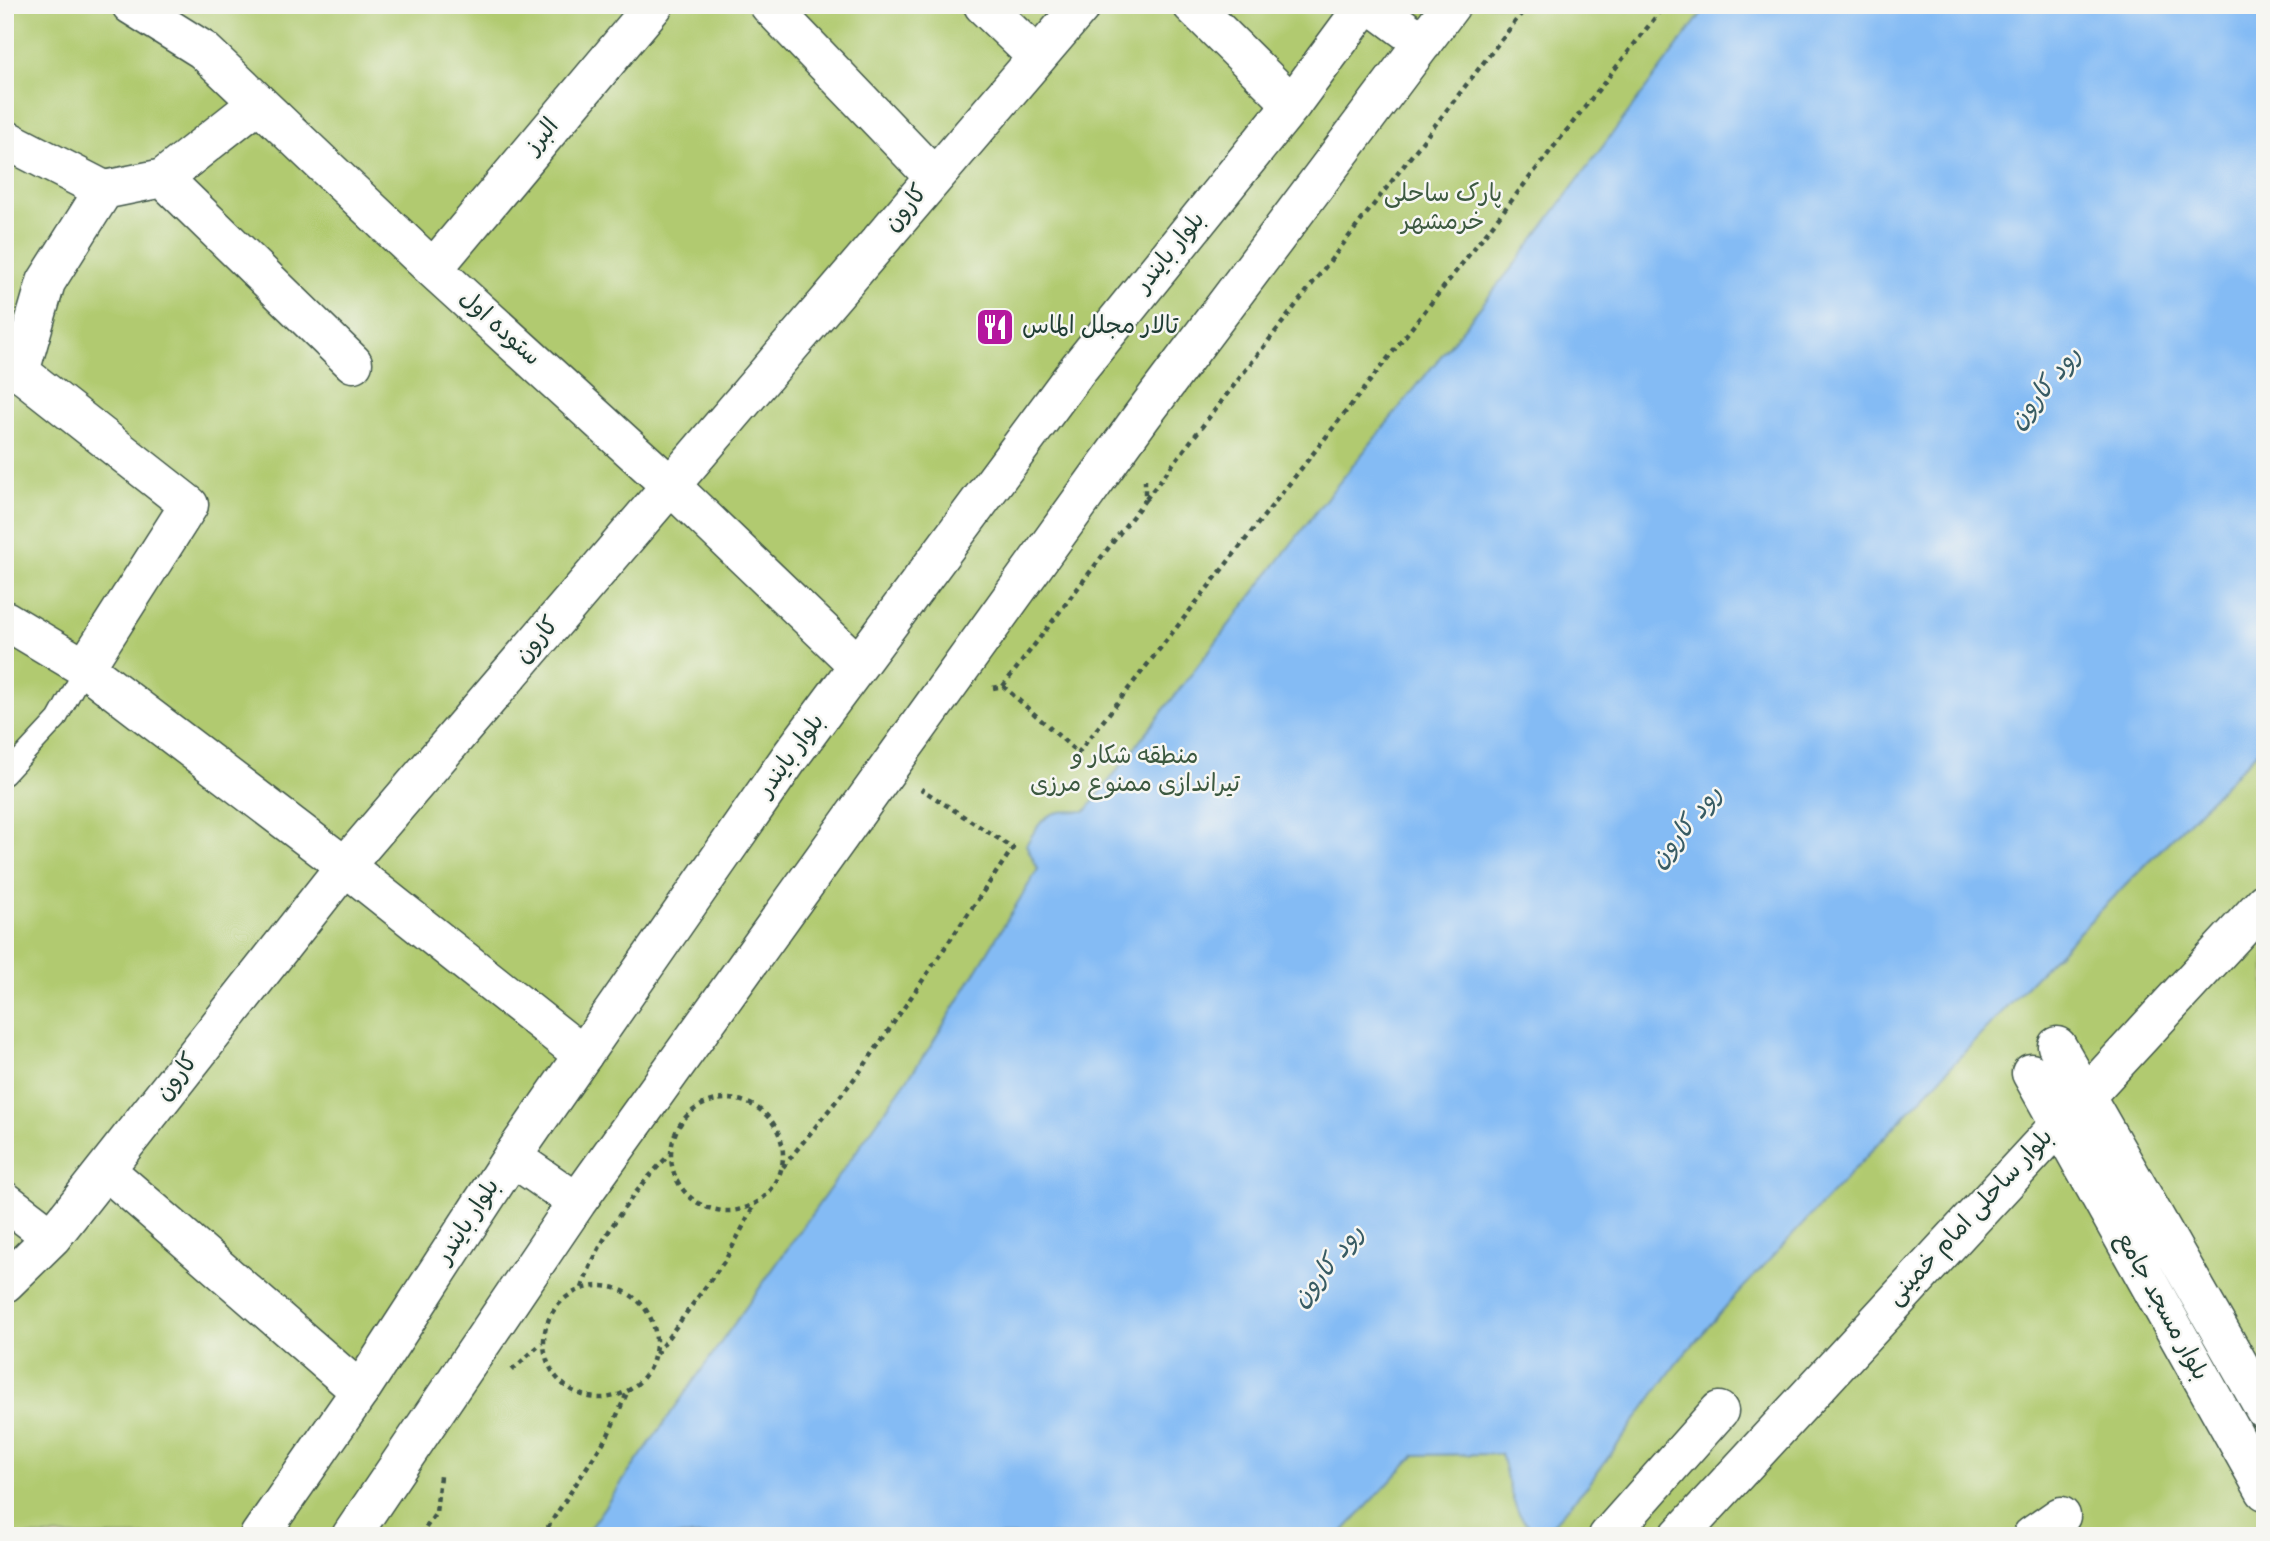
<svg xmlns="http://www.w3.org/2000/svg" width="2270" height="1541" viewBox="0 0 2270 1541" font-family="'Indie Flower','Playpen Sans Arabic',sans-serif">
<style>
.green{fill:#b1ca6f;stroke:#688452;stroke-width:2}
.water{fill:#84bbf4;stroke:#527c94;stroke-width:2}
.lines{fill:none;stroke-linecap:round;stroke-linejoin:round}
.service-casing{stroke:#3f5548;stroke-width:22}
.minor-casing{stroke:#3f5548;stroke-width:41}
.tertiary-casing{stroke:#3f5548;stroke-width:41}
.secondary-casing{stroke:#3f5548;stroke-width:41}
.path{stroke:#3f5548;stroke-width:4.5;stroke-dasharray:5 5;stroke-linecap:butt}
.service{stroke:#fff;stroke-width:19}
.minor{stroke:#fff;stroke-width:38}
.tertiary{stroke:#fff;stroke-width:38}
.secondary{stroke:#fff;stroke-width:38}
.labels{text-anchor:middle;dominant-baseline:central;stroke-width:5;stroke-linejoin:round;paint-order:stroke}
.street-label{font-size:24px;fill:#1f3d34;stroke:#f6f6f2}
.park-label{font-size:24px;fill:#3c5940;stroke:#f6f6f2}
.poi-label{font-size:24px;fill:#1f3d34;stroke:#f6f6f2;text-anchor:start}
.water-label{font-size:26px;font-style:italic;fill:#385c64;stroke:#f6f6f2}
</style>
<rect width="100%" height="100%" fill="#f6f6f2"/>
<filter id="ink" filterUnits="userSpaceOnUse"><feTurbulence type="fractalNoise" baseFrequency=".0143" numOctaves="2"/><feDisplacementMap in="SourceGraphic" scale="14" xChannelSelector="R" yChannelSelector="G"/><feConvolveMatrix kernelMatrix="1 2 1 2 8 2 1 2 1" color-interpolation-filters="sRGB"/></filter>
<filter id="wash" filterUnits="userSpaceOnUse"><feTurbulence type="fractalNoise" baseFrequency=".00686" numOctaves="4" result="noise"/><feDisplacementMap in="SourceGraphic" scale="28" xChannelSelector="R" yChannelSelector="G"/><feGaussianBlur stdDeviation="1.57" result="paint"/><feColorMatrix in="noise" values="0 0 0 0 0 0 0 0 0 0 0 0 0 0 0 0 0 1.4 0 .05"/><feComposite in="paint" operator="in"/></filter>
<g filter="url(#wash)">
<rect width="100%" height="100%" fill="#f2dabb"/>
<!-- green -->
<path class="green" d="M5,5H2265V1536H5Z"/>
<!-- water -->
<path class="water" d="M1708,5H2265V744L2034,978L1729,1303L1676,1364L1589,1484L1550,1527C1514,1541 1508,1476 1501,1454L1415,1455L1339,1536H584L930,1047L1038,869L1026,845C1046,811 1049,811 1086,811L1325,500L1519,259Z"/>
</g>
<g filter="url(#ink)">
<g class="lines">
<defs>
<path id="service" d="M5,775L57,719L85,668"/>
<path id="minor" d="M769,5L934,177
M983,5L1037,57
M1192,5L1292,104
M5,139L104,190
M163,178L353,363
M5,620L85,668L189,505L20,372L46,282L104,190L163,178L258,103
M85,668L345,866L583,1055
M106,1170L360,1391
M5,1201L52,1237
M5,1283L52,1237L345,866L1082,5
M2032,1536L2061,1516"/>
<path id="tertiary" d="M131,5L203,50L433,269L671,486L858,665
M1372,5L1423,43
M433,269L654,5
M512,1157L577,1202
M259,1536L360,1391L512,1157L790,757L1078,369L1292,104L1365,5
M351,1536L577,1202L892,763L1142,416L1451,5"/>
<path id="secondary" d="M2057,1046L2265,1410
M2031,1073L2265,1491
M1608,1536L1719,1411
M1679,1536L2265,902"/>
</defs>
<!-- service casing -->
<use href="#service" class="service-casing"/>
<!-- minor casing -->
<use href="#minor" class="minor-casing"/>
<!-- tertiary casing -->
<use href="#tertiary" class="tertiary-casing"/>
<!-- secondary casing -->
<use href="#secondary" class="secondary-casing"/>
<!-- path -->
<path class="path" d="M1146,499L1528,5
M1003,686L1078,753L1665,5
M993,688L1003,686L1145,500V480
M671 1155a56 56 0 1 1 112 0a56 56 0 1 1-112 0Z
M783,1167L862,1069L1013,848L921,789
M544 1342a56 56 0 1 1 112 0a56 56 0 1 1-112 0Z
M582,1288C599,1238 632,1193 669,1155
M656,1354L726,1259L755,1204
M512,1370L542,1343
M420,1536L436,1513L440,1476
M542,1536L608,1435L627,1393"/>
<!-- service -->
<use href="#service" class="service"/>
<!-- minor -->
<use href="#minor" class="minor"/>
<!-- tertiary -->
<use href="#tertiary" class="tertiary"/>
<!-- secondary -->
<use href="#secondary" class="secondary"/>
</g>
</g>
<!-- icons -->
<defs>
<symbol id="restaurant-square" viewBox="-11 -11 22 22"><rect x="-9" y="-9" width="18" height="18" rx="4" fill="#b5179e" stroke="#f6f6f2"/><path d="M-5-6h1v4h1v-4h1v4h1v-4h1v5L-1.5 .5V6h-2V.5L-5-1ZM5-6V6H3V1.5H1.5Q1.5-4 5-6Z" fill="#fff"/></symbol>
</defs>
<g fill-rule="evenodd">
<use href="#restaurant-square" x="973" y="305" width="44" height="44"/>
</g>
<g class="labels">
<!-- street labels -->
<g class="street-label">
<text transform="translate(543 137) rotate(-50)">البرز</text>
<text transform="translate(907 209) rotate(-50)">کارون</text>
<text transform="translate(1171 253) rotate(-51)">بلوار بایندر</text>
<text transform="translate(499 329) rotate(42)">ستوده اول</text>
<text transform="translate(538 641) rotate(-49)">کارون</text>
<text transform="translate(792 756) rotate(-54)">بلوار بایندر</text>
<text transform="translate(178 1078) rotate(-52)">کارون</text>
<text transform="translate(1971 1218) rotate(-47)">بلوار ساحلی امام خمینی</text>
<text transform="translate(469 1222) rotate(-57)">بلوار بایندر</text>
<text transform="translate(2161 1307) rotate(61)">بلوار مسجد جامع</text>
</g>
<!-- park labels -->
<g class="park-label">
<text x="1443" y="195">پارک ساحلی<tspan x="1443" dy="28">خرمشهر</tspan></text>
<text x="1135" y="757">منطقه شکار و<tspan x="1135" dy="28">تیراندازی ممنوع مرزی</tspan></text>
</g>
<!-- poi labels -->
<g class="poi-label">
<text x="1022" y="327">تالار مجلل الماس</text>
</g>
<!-- water labels -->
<g class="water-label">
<text transform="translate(2046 389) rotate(-51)">رود کارون</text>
<text transform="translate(1687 828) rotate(-51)">رود کارون</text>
<text transform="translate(1329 1267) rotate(-51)">رود کارون</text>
</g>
</g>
<!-- margin -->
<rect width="2270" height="1541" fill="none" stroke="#f6f6f2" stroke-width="28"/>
</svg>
